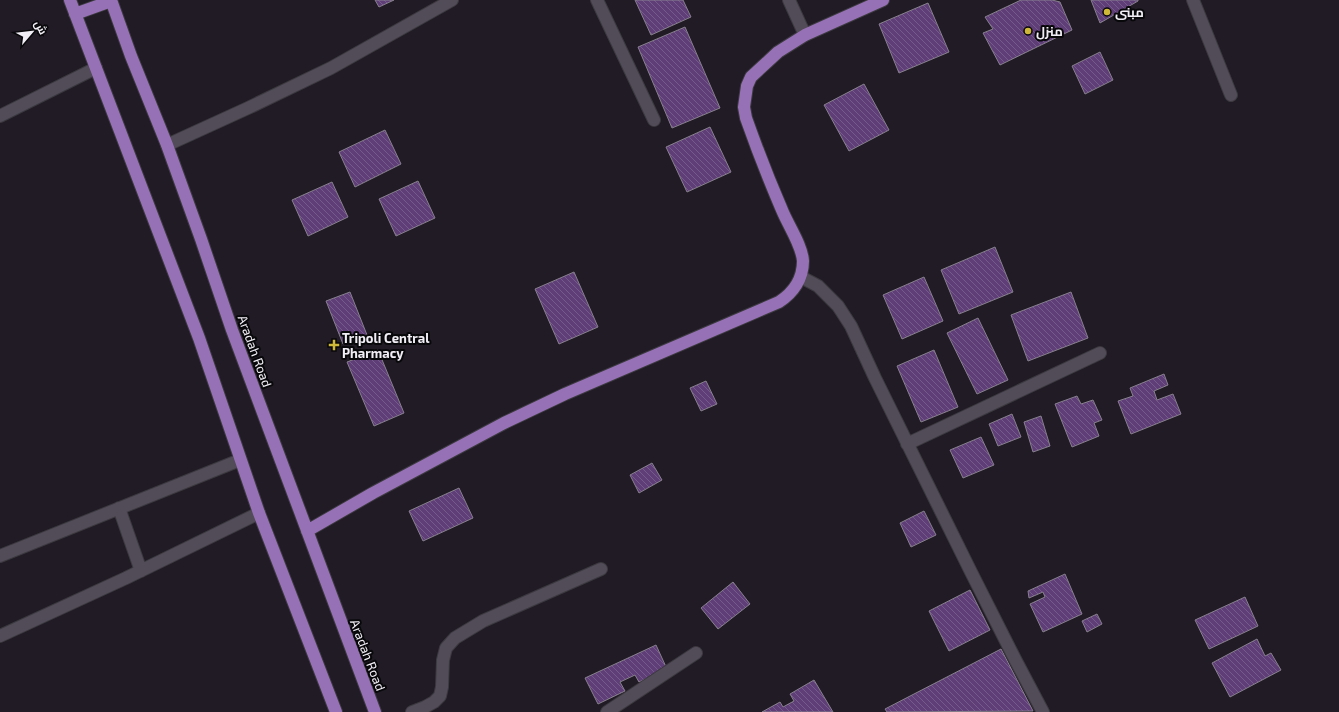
<svg xmlns="http://www.w3.org/2000/svg" width="1339" height="712" viewBox="0 0 1339 712" font-family="'Exo 2',Cairo,sans-serif">
<style>
.building{fill:url(#building-back-hatch);stroke:#87808d}
.lines{fill:none;stroke-linecap:round;stroke-linejoin:round}
.minor-casing{stroke:#3c3940;stroke-width:14}
.major-casing{stroke:#3c3940;stroke-width:14}
.minor{stroke:#524c58;stroke-width:12}
.major{stroke:#9771b6;stroke-width:12}
.poi-dot{fill:#cfb837;stroke:#08070a;stroke-width:1.5}
.labels{text-anchor:middle;dominant-baseline:central;stroke-width:4;stroke-linejoin:round;paint-order:stroke}
.poi-label{font-size:13px;font-weight:bold;fill:#f1eef5;stroke:#08070a;text-anchor:start}
.street-label{font-size:13px;fill:#f1eef5;stroke:#08070a}
</style>
<defs>
<pattern id="building-back-hatch" width="6" height="6" patternUnits="userSpaceOnUse"><rect width="6" height="6" fill="#5f3e78"/><path d="M-1 5l2 2M0 0l6 6M5-1l2 2" fill="none" stroke="#765a8c"/></pattern>
</defs>
<rect width="100%" height="100%" fill="#201b24"/>
<!-- building -->
<path class="building" d="M375,0H394L379,7Z
M635,0H683L691,17L651,35Z
M1021,0H1052L1060,2L1072,30L1000,65L983,33L993,29L985,17Z
M1091,0H1138V1L1100,23Z
M928,3L949,52L899,73L879,24Z
M685,27L720,108L672,128L638,47Z
M1100,52L1113,80L1085,94L1072,66Z
M864,84L889,130L849,151L824,105Z
M710,127L731,172L687,192L666,147Z
M385,130L401,164L355,187L339,152Z
M418,181L435,218L396,236L379,199Z
M332,182L348,217L308,236L292,200Z
M995,247L1013,292L959,314L941,270Z
M574,272L598,327L559,344L535,289Z
M924,277L943,321L902,339L883,295Z
M350,292L367,335L343,344L326,301Z
M1071,292L1088,338L1028,361L1011,315Z
M978,318L1008,380L977,394L947,333Z
M378,350L404,413L374,426L347,362Z
M934,350L958,407L921,422L897,366Z
M1164,374L1168,385L1154,391L1157,400L1173,394L1181,414L1131,434L1118,401L1133,396L1130,388Z
M706,381L717,404L701,411L690,388Z
M1077,396L1081,404L1093,400L1102,420L1094,423L1099,436L1072,447L1055,404Z
M1012,414L1021,437L998,446L989,424Z
M1041,416L1050,446L1033,452L1024,422Z
M981,437L994,465L963,478L950,450Z
M652,463L662,480L639,493L630,475Z
M459,488L473,518L423,541L409,511Z
M924,511L936,535L911,547L900,523Z
M1065,574L1082,614L1043,632L1030,604L1045,597L1043,592L1029,598L1028,591Z
M733,582L750,604L718,629L701,608Z
M970,590L990,630L949,651L929,611Z
M1245,597L1258,626L1209,649L1195,620Z
M1097,614L1102,624L1087,632L1082,621Z
M1257,639L1265,656L1271,653L1281,670L1230,697L1212,663Z
M656,645L667,669L639,682L635,675L620,682L625,691L598,704L585,678Z
M1001,649L1033,711L887,712L885,709Z
M814,680L833,712H762L780,702L783,707L794,701L790,694Z"/>
<g class="lines">
<defs>
<path id="minor" d="M597,0L654,120
M789,0L805,35
M1193,0L1231,95
M0,116L96,68
M167,145L248,108L331,68L452,0
M801,277L818,286L838,306L851,326L875,378L970,570L1016,661L1043,712
M907,444L1100,353
M119,508L141,571
M0,556L240,460
M0,636L126,578L259,513
M412,712L425,707L434,702L440,696L442,687L443,660L446,648L455,638L483,621L601,569
M607,712L696,653"/>
<path id="major" d="M70,0L199,338L259,513L336,712
M111,0L131,56L167,145L201,239L232,330L375,712
M75,14L111,1
M307,531L373,493L504,423L565,394L779,302C793,293 803,279 803,261C802,245 788,225 782,210C769,180 757,149 746,118L744,107L747,86L751,77L778,52L805,35L883,0"/>
</defs>
<!-- minor casing -->
<use href="#minor" class="minor-casing"/>
<!-- major casing -->
<use href="#major" class="major-casing"/>
<!-- minor -->
<use href="#minor" class="minor"/>
<!-- major -->
<use href="#major" class="major"/>
</g>
<!-- markers -->
<g class="poi-dot">
<circle cx="1107" cy="12" r="4"/>
<circle cx="1028" cy="31" r="4"/>
<path d="M332 339h4v4h4v4h-4v4h-4v-4h-4v-4h4z"/>
</g>
<g class="labels">
<!-- poi labels -->
<g class="poi-label">
<text x="1115" y="12">مبنى</text>
<text x="1036" y="31">منزل</text>
<text x="342" y="338">Tripoli Central<tspan x="342" dy="15">Pharmacy</tspan></text>
</g>
<!-- street labels -->
<g class="street-label">
<text transform="translate(255 351) rotate(70)">Aradah Road</text>
<text transform="translate(368 655) rotate(69)">Aradah Road</text>
</g>
</g>
<!-- north arrow -->
<g transform="translate(32 32) rotate(62)" stroke="#08070a" stroke-width="3" paint-order="stroke">
<path d="M0-3L7 15L0 10L-7 15Z" fill="#f1eef5"/>
<text y="-6" font-size="11" font-weight="bold" text-anchor="middle" fill="#f1eef5">ش</text>
</g>
</svg>
